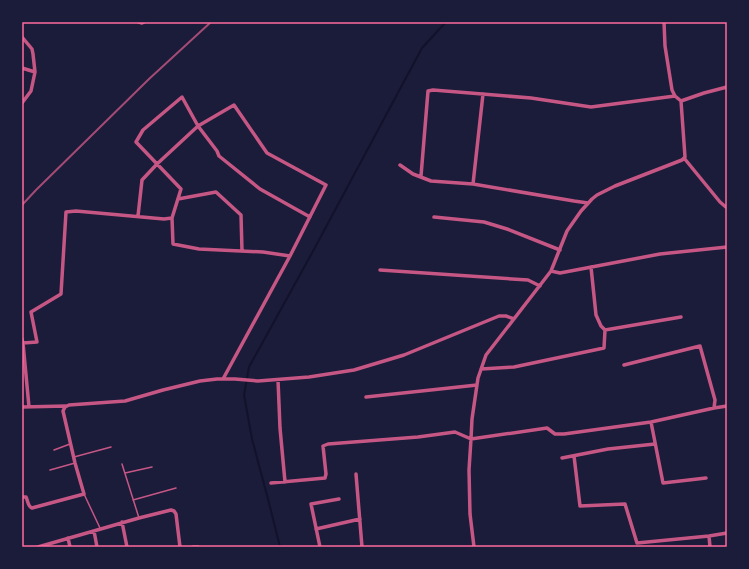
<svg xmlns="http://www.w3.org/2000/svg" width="749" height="569" viewBox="0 0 749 569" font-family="Rubik,sans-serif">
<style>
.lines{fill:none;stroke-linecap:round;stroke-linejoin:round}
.stream{stroke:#12122b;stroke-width:2}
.service{stroke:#c65784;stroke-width:1.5}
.minor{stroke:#c65784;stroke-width:3.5}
.rail{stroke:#a44b75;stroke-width:2}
.neatline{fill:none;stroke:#ff6b9d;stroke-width:1.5}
</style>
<rect width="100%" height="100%" fill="#1b1b3a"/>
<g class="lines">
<!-- stream -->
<path class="stream" d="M280,547L268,499L252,439L244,395L249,367L312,253L422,48L446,22"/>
<!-- service -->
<path class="service" d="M54,450L70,444
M74,457L111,447
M122,464L139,518
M50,470L75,463
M125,473L152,467
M84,494L100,528
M133,500L176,488"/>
<!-- minor -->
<path class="minor" d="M139,22L142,23L144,22
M22,37L32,49L33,54L35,72L31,91L22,103
M22,68L35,72
M681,101L704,93L727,87
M684,158L720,202L727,208
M400,165L413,174L431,181L473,184L574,201L588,203
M421,176L428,91L433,90L531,98L591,107L675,96
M473,184L483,94
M178,199L216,192L241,215L242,251
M138,216L142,180L157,164L198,126L234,105L267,153L326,185L290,256L223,379
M434,217L484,222L507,229L560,250
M290,256L263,252L199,249L173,244L172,218L181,189L136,142L143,130L182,97L198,126L217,151L219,156L260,189L310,217
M380,270L528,280L540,286
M551,271L560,273L660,254L727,247
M605,330L681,317
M22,339L23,343L29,407
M23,343L37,342L31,312L61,294L66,212L76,211L164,219L172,218
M624,365L700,346L715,400L714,408
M481,369L514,367L604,348L605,330L601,326L596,315L591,267
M278,380L280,428L285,482
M366,397L477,385
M22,407L66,406
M651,422L663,483L706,478
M574,456L580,506L625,504L637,543L709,536L727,533
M562,458L608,449L655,444
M356,474L362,547
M271,483L325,478L326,474L323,446L328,444L418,437L455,432L471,439L547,428L555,434H564L651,422L714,408L727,406
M22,497H26C28,501 28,507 32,508L84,494L75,463L63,411L65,407L69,405L125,401L163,390L200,381L217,379H235L258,381L309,377L354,370L404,355L499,316H506L514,319
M122,522L127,547
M316,529L360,519
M94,531L97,547
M709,536L710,547
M68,538L70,547
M38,547L139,518L171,510L174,511L176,514L180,547
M193,547H198
M320,547L311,504L339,499
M474,547L470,514L469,470L471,439L472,419L478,378L486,355L551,271L567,231L581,211L592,199L597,195L615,186L682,160L685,157L681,101L675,96L672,90L665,46L664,22"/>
<!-- rail -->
<path class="rail" d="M22,205L36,190L149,79L211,22"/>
</g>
<!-- border -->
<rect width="749" height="569" fill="none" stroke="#1b1b3a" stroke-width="46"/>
<rect x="23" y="23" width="703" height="523" class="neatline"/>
</svg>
